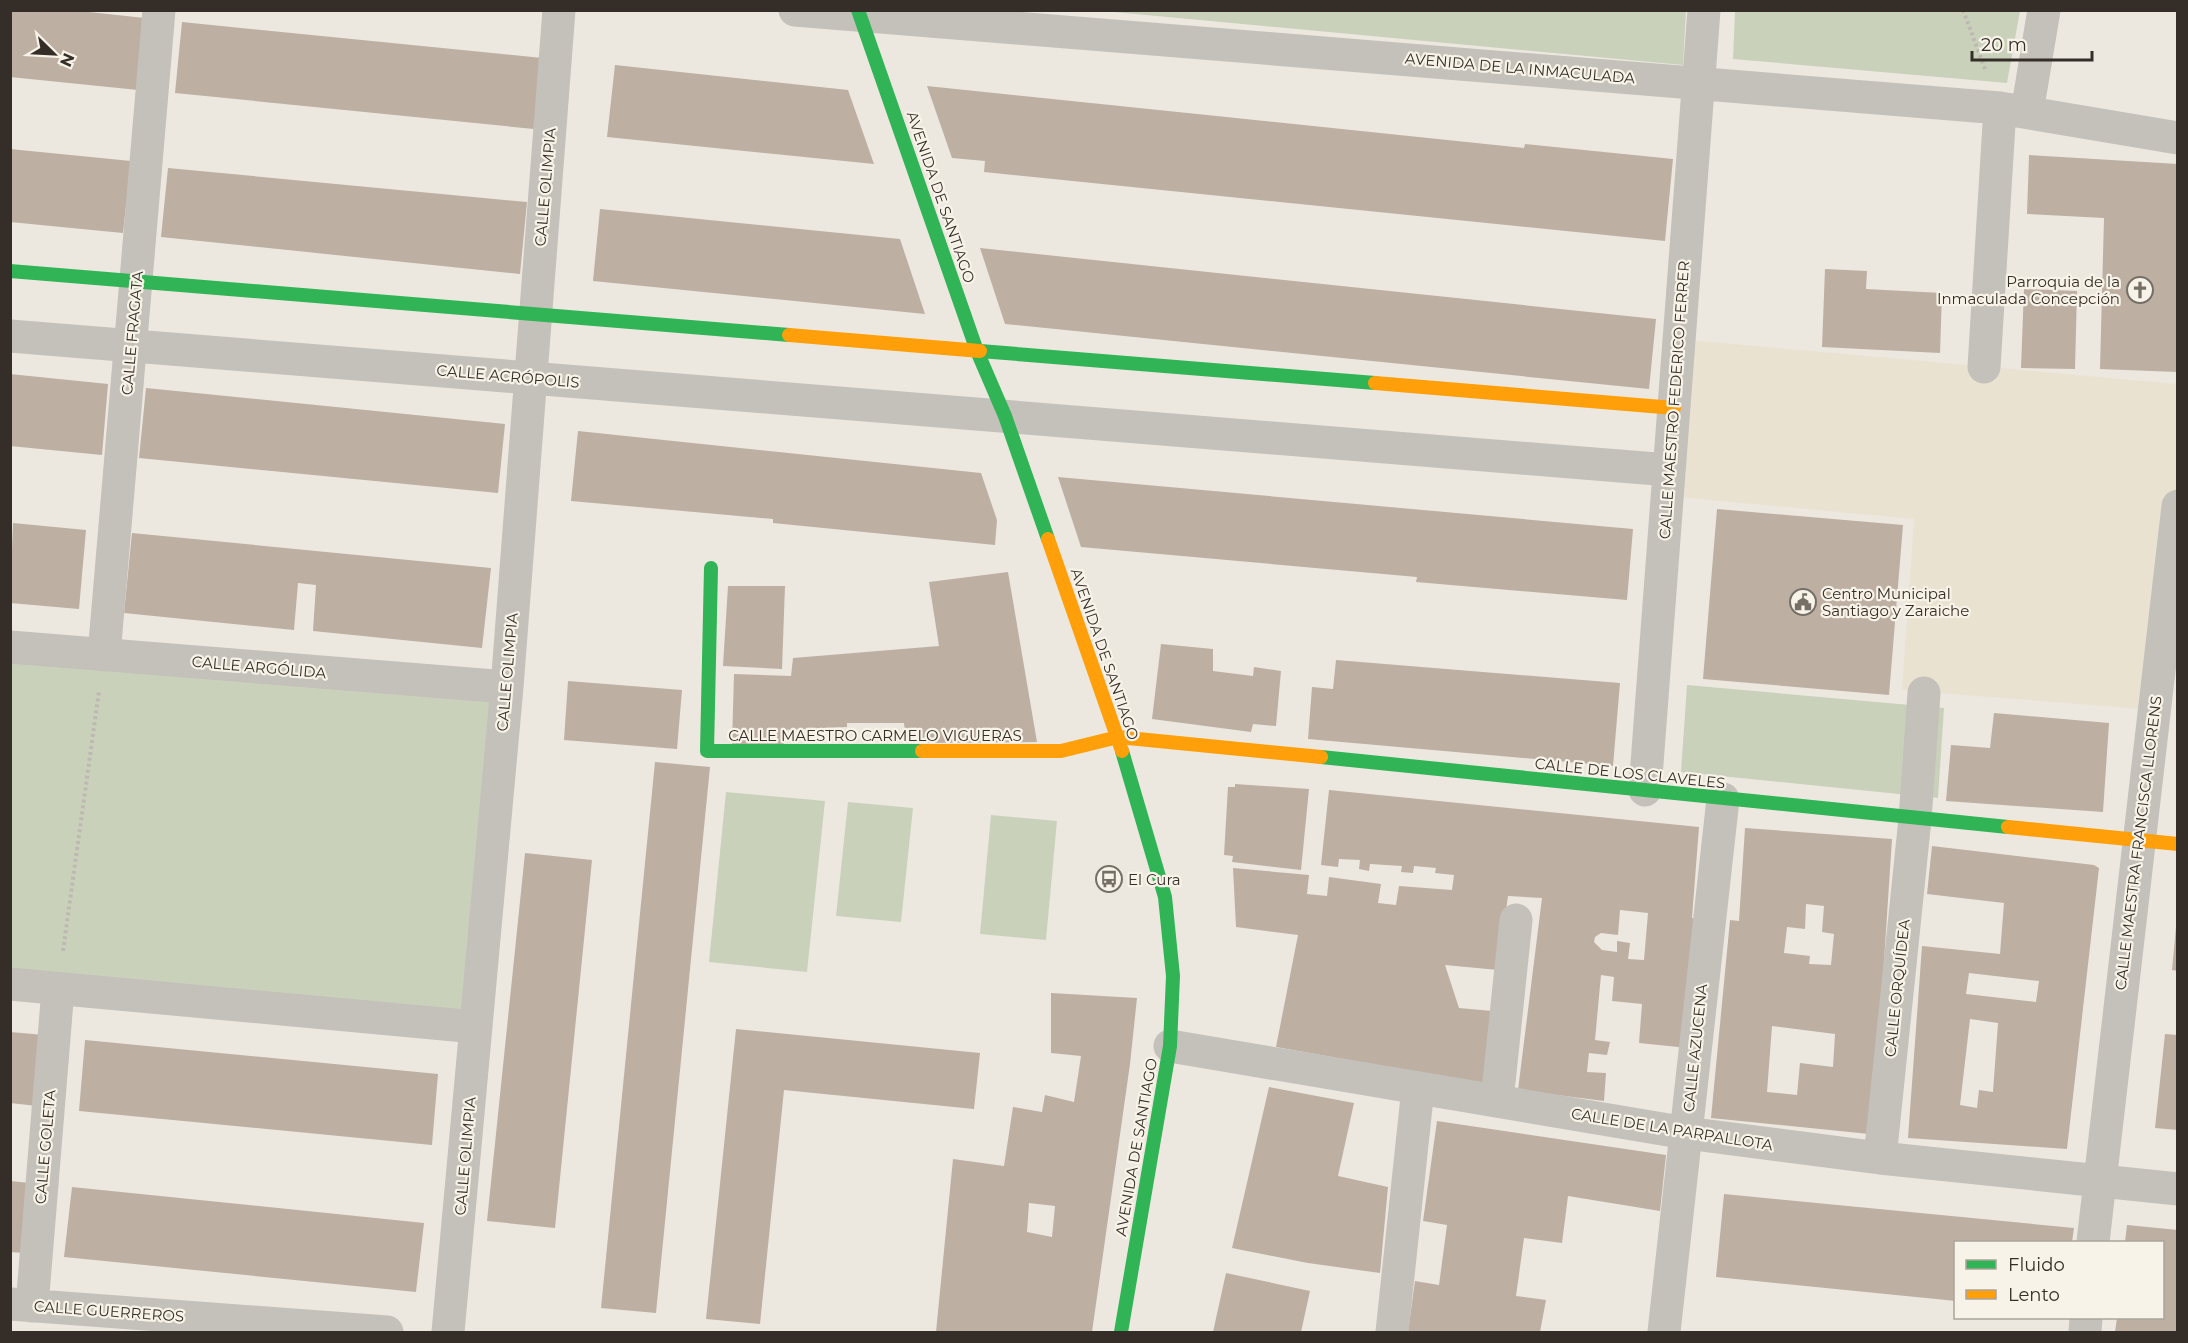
<svg xmlns="http://www.w3.org/2000/svg" width="2188" height="1343" viewBox="0 0 2188 1343" font-family="Montserrat,sans-serif">
<style>
.green{fill:#cad1bb}
.plaza{fill:#e9e2d1}
.building{fill:#beafa3;fill-rule:evenodd}
.lines{fill:none;stroke-linecap:round;stroke-linejoin:round}
.path{stroke:#bdb9b2;stroke-width:4;stroke-dasharray:3 3;stroke-linecap:butt}
.street{stroke:#c4c0ba;stroke-width:33}
.fast{stroke:#30b455;stroke-width:14}
.slow{stroke:#ff9f0a;stroke-width:14}
.labels{text-anchor:middle;dominant-baseline:central;stroke-width:4.5;stroke-linejoin:round;paint-order:stroke}
.street-label{font-size:15px;fill:#352e28;stroke:#f8f3e8}
.poi-label{font-size:15px;fill:#352e28;stroke:#f8f3e8;text-anchor:start}
</style>
<rect width="100%" height="100%" fill="#ece8e0"/>
<!-- green -->
<path class="green" d="M1103,11L1686,10V11L1683,65Z
M1735,11V10L2020,11L2007,83L1733,59Z
M10,647L507,687L476,1027L11,984Z
M1687,685L1944,708L1938,798L1681,772Z
M726,792L825,801L807,972L709,962Z
M848,802L913,808L901,922L836,916Z
M991,815L1057,821L1046,940L980,934Z"/>
<!-- plaza -->
<path class="plaza" d="M1679,339L2177,384V506L2153,710L1902,690L1914,519L1667,496Z"/>
<!-- building -->
<path class="building" d="M10,10H70L145,18L138,90L10,77Z
M182,22L542,58L534,129L175,93Z
M615,65L848,90L874,164L607,137Z
M927,86L1524,148L1525,144L1673,159L1665,241L984,172L985,161L952,158Z
M10,149L131,161L123,233L10,222Z
M2029,155L2178,164L2177,372L2100,369L2104,218L2027,214Z
M168,168L527,202L520,274L161,237Z
M600,209L900,239L925,314L593,281Z
M980,248L1656,319L1649,389L1005,324Z
M1825,269L1867,271L1866,289L1942,293L1940,353L1822,347Z
M2024,289L2077,291L2075,369L2021,368Z
M10,374L108,384L102,455L10,446Z
M146,388L505,424L498,493L139,458Z
M578,431L981,473L997,520L995,545L773,523V519L571,501Z
M1058,477L1633,529L1627,600L1416,582L1417,577L1081,547Z
M1717,509L1903,525L1889,695L1703,679Z
M13,523L86,530L79,609L10,603Z
M132,533L491,568L482,648L313,631L316,585L298,583L294,630L124,613Z
M1008,572L1037,742L906,743L904,723H847V727L783,730L784,746L732,744L734,674L791,676L793,658L939,646L929,582Z
M728,586H785L782,669L723,666Z
M1161,644L1213,649V671L1253,676L1254,667L1281,671L1276,726L1253,724L1251,732L1152,719Z
M1336,660L1620,683L1613,766L1308,739L1312,687L1333,689Z
M568,681L682,690L677,749L564,740Z
M1994,713L2109,723L2103,812L1946,801L1951,745L1990,748Z
M655,762L710,767L656,1313L601,1308Z
M1235,784L1309,789L1301,870L1232,862L1233,856L1224,855L1228,787H1235Z
M1329,790L1699,827L1692,918L1700,919L1688,1048L1639,1043L1642,1004L1612,1001L1614,977L1601,975L1595,1040L1610,1042L1607,1055L1589,1053L1587,1072L1606,1073L1604,1101L1518,1090L1542,898L1508,896L1498,970L1445,965L1459,1008L1492,1011L1483,1084L1276,1047L1298,935L1236,927L1233,868L1309,875L1307,894L1327,896L1329,877L1381,884L1378,903L1396,905L1399,886L1452,890L1454,875L1435,873L1436,868L1414,866L1413,873L1401,872L1402,866L1370,864L1369,871L1359,869L1360,860L1339,859L1338,867L1321,865ZM1620,910L1648,913L1644,960L1628,959L1630,943L1617,941V952L1602,950L1594,942L1595,937L1601,933L1618,935Z
M1745,828L1892,839L1881,1007L1869,1134L1711,1118L1730,920L1739,921ZM1806,904L1824,906L1822,932L1834,934L1831,965L1809,964L1810,956L1784,953L1787,927L1805,929ZM1772,1026L1835,1034L1833,1067L1800,1063L1797,1095L1767,1092Z
M1932,846L2094,865L2099,868L2067,1149L1908,1138L1922,946L2000,954L2004,903L1927,894ZM1969,973L2039,981L2036,1002L1966,994ZM1970,1019L1998,1023L1993,1092L1979,1090L1977,1108L1960,1105Z
M525,853L592,860L555,1228L487,1221Z
M2176,927H2178V971L2172,970Z
M1051,993L1137,998L1130,1064L1092,1332H936L953,1159L1004,1166L1013,1107L1042,1112L1045,1095L1074,1102L1081,1056L1051,1053ZM1029,1203L1055,1206L1052,1237L1027,1232Z
M736,1029L980,1053L974,1109L784,1090L760,1324L706,1319Z
M10,1032L44,1035L37,1106L10,1103Z
M2165,1034L2178,1035V1130L2155,1128Z
M85,1040L438,1074L432,1145L79,1111Z
M1269,1087L1354,1103L1338,1176L1388,1187L1380,1273L1308,1263L1232,1248Z
M1437,1121L1666,1155L1660,1211L1568,1196L1562,1243L1524,1238L1516,1296L1546,1300L1540,1332H1408L1415,1281L1439,1285L1447,1225L1423,1221Z
M10,1181L30,1183L24,1253L10,1252Z
M72,1187L424,1223L416,1292L64,1257Z
M1724,1194L2074,1228L2072,1242H1956V1301L1716,1277Z
M2127,1225L2178,1230V1332H2115L2117,1318L2163,1317V1242H2125Z
M1226,1273L1310,1291L1301,1332H1213Z"/>
<g class="lines">
<!-- path -->
<path class="path" d="M1963,10L1985,69
M63,951L99,691"/>
<!-- street -->
<path class="street" d="M795,10L2000,108L2178,138
M2027,112L2044,10
M10,336L1669,470
M1984,367L2000,108
M10,647L507,687
M104,655L159,10
M1645,790L1704,10
M10,984L476,1027
M1170,1046L1686,1133L1880,1158L2178,1189
M1497,1101L1516,920
M1880,1158L1915,819L1924,693
M2093,1242L2178,506
M10,1304L387,1332
M32,1306L58,989
M448,1332L507,687L559,10
M1392,1332L1418,1088
M1664,1332L1723,799
M2085,1332L2086,1318"/>
<!-- fast -->
<path class="fast" d="M858,10L977,351L1005,416L1048,539
M10,271L789,335
M980,351L1375,383
M711,568L707,751H922
M1321,757L2008,827
M1121,1332L1170,1046L1173,976L1165,897L1122,751"/>
<!-- slow -->
<path class="slow" d="M789,335L980,351
M1375,383L1674,408
M1048,539L1122,751
M922,751H1061L1118,737L1321,757
M2008,827L2178,844"/>
</g>
<!-- icons -->
<defs>
<symbol id="church-ring" viewBox="-11 -11 22 22"><circle r="9.5" fill="#f8f3e8" stroke="#756f68" stroke-width="1.5"/><path d="M-1.2-6h2.4v3.5h3.3v2.4h-3.3V6h-2.4V-.1h-3.3v-2.4h3.3Z" fill="#756f68"/></symbol>
<symbol id="civic-ring" viewBox="-11 -11 22 22"><circle r="9.5" fill="#f8f3e8" stroke="#756f68" stroke-width="1.5"/><path d="M-.6-6.5H3V-4.5H.6V-3L4-1V1h2V6H-6V1h2V-1L-.6-3ZM-1.2 2.5V6h2.4V2.5Z" fill="#756f68"/></symbol>
<symbol id="bus-ring" viewBox="-11 -11 22 22"><circle r="9.5" fill="#f8f3e8" stroke="#756f68" stroke-width="1.5"/><path d="M-5-6H5V4H4V6H2V4H-2V6H-4V4H-5ZM-3.5-4V0h7V-4ZM-3.5 1.2v1.5H-2V1.2ZM2 1.2v1.5H3.5V1.2Z" fill="#756f68"/></symbol>
</defs>
<g fill-rule="evenodd">
<use href="#church-ring" x="2125" y="275" width="30" height="30"/>
<use href="#civic-ring" x="1788" y="587" width="30" height="30"/>
<use href="#bus-ring" x="1094" y="864" width="30" height="30"/>
</g>
<g class="labels">
<!-- street labels -->
<g class="street-label">
<text transform="translate(1520 68) rotate(5)">AVENIDA DE LA INMACULADA</text>
<text transform="translate(545 187) rotate(-85)">CALLE OLIMPIA</text>
<text transform="translate(941 197) rotate(71)">AVENIDA DE SANTIAGO</text>
<text transform="translate(132 333) rotate(-85)">CALLE FRAGATA</text>
<text transform="translate(508 376) rotate(5)">CALLE ACRÓPOLIS</text>
<text transform="translate(1674 400) rotate(-86)">CALLE MAESTRO FEDERICO FERRER</text>
<text transform="translate(1105 654) rotate(71)">AVENIDA DE SANTIAGO</text>
<text transform="translate(259 667) rotate(5)">CALLE ARGÓLIDA</text>
<text transform="translate(507 672) rotate(-85)">CALLE OLIMPIA</text>
<text x="875" y="735">CALLE MAESTRO CARMELO VIGUERAS</text>
<text transform="translate(1630 773) rotate(6)">CALLE DE LOS CLAVELES</text>
<text transform="translate(2138 843) rotate(-83)">CALLE MAESTRA FRANCISCA LLORENS</text>
<text transform="translate(1897 988) rotate(-84)">CALLE ORQUÍDEA</text>
<text transform="translate(1695 1048) rotate(-84)">CALLE AZUCENA</text>
<text transform="translate(1672 1129) rotate(9)">CALLE DE LA PARPALLOTA</text>
<text transform="translate(45 1147) rotate(-85)">CALLE GOLETA</text>
<text transform="translate(1136 1147) rotate(-80)">AVENIDA DE SANTIAGO</text>
<text transform="translate(465 1156) rotate(-85)">CALLE OLIMPIA</text>
<text transform="translate(109 1311) rotate(4)">CALLE GUERREROS</text>
</g>
<!-- poi labels -->
<g class="poi-label">
<text x="2120" y="281" text-anchor="end">Parroquia de la<tspan x="2120" dy="17">Inmaculada Concepción</tspan></text>
<text x="1822" y="593">Centro Municipal<tspan x="1822" dy="17">Santiago y Zaraiche</tspan></text>
<text x="1128" y="879">El Cura</text>
</g>
</g>
<!-- border -->
<rect width="2188" height="1343" fill="none" stroke="#352e28" stroke-width="24"/>
<!-- legend -->
<rect x="1954" y="1241" width="210" height="78" fill="#f8f3e8" stroke="#aaa49b" stroke-width="1.5"/>
<rect x="1966" y="1260" width="30" height="9" fill="#30b455" stroke="#aaa49b" stroke-width="1.5"/>
<text x="2008" y="1271" font-size="18" fill="#352e28">Fluido</text>
<rect x="1966" y="1290" width="30" height="9" fill="#ff9f0a" stroke="#aaa49b" stroke-width="1.5"/>
<text x="2008" y="1301" font-size="18" fill="#352e28">Lento</text>
<!-- north arrow -->
<g transform="translate(54 54) rotate(114)" stroke="#f8f3e8" stroke-width="4.5" paint-order="stroke">
<path d="M0-4.5L10 22L0 15L-10 22Z" fill="#352e28"/>
<text y="-9" font-size="16" font-weight="bold" text-anchor="middle" fill="#352e28">N</text>
</g>
<!-- scale -->
<path d="M1972 51v9h120v-9" fill="none" stroke="#352e28" stroke-width="3"/>
<text x="1981" y="51" font-size="18" fill="#352e28" stroke="#f8f3e8" stroke-width="4.5" paint-order="stroke">20 m</text>
</svg>
